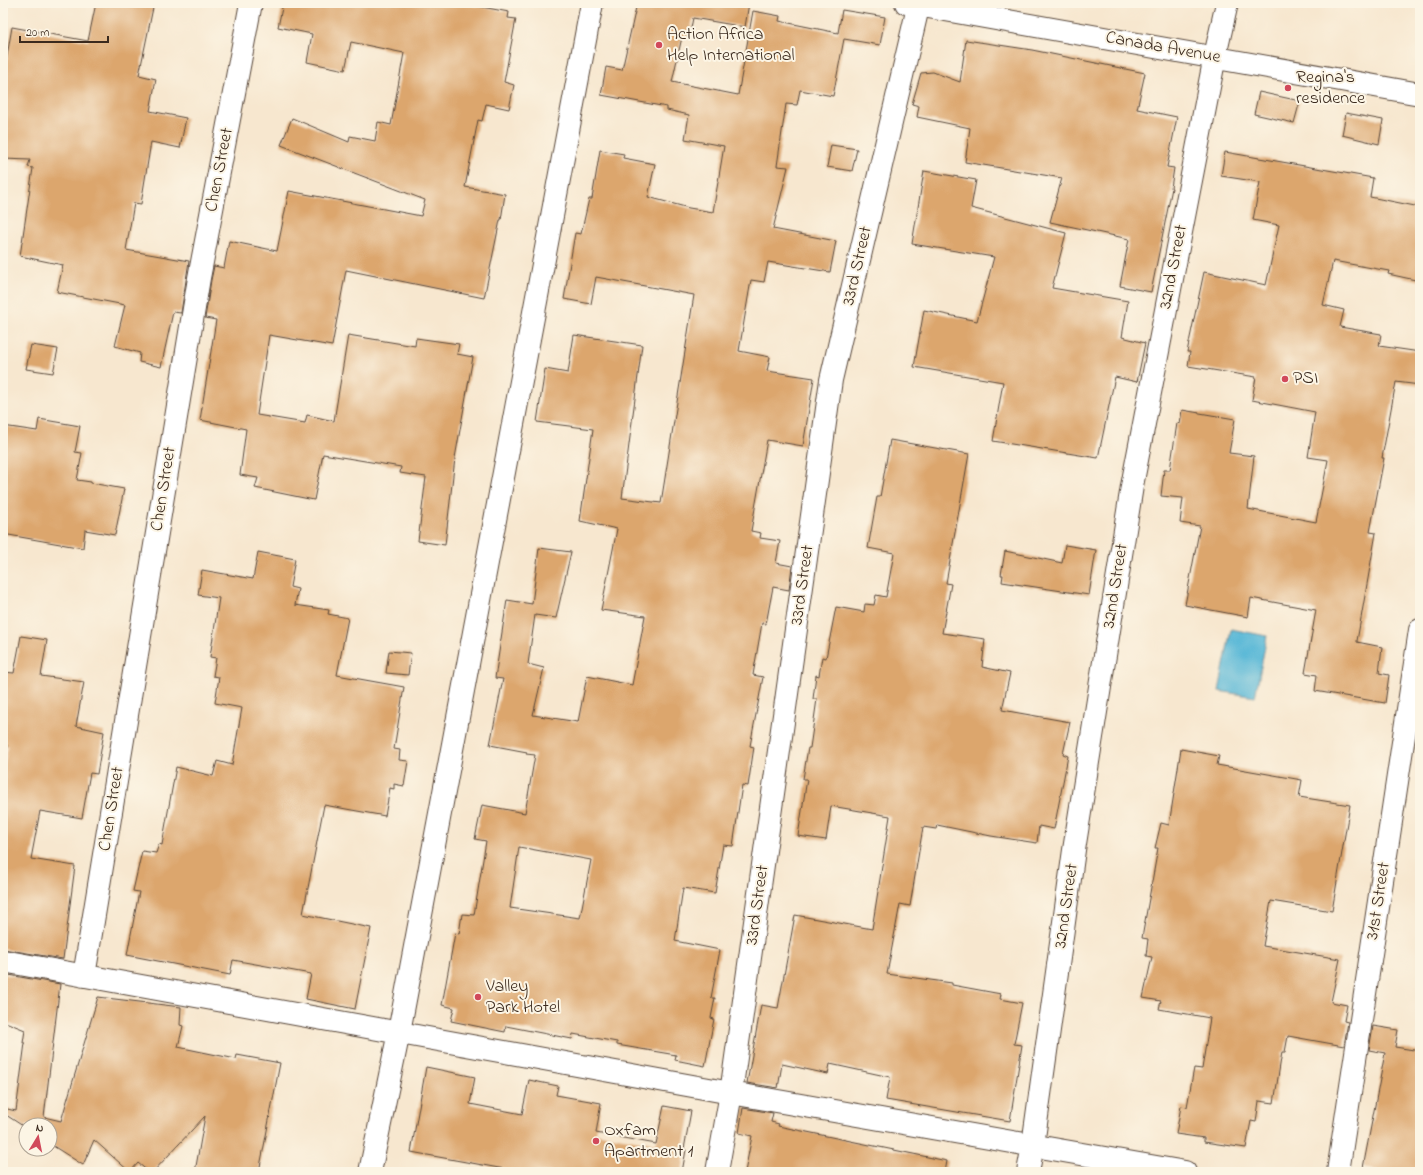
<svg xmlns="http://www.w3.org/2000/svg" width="1423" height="1175" viewBox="0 0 1423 1175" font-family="'Indie Flower',sans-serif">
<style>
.water{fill:#58b8d7;stroke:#4a717a}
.building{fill:#dca66d;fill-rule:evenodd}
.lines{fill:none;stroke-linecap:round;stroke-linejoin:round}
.minor-casing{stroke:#574639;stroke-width:24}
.minor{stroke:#fff;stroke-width:22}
.poi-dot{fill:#d1495b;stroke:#fcf5e5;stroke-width:1.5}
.labels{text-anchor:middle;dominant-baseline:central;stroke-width:4;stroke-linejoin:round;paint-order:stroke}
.poi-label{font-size:18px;fill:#3b2a1e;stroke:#fcf5e5;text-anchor:start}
.street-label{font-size:18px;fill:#3b2a1e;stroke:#fcf5e5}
</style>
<rect width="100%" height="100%" fill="#fcf5e5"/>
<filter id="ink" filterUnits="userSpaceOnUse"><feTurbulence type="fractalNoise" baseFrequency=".025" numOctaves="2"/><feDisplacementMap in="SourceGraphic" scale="8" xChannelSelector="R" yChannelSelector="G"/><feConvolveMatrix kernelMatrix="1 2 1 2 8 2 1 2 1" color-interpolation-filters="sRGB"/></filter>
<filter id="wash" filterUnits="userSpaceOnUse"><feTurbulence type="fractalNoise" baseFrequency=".012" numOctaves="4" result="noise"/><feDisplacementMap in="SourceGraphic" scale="16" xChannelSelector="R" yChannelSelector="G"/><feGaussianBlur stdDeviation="0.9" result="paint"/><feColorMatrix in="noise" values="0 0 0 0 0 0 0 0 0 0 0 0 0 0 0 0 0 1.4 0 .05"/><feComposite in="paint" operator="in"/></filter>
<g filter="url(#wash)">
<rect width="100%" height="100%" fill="#f7e7cf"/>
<!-- water -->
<path class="water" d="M1231,629L1267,636L1255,697L1219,691Z"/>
<g id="blocks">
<!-- building -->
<path class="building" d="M96,3H154L139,75L156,79L150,111L186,118L180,148L151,142L141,204L134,203L126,250L189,261L181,313L173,312L161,367L139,362L140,353L115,346L125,305L57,292L63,265L20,256L33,168L28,167L30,160L3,159V62H6L12,27L88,41Z
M283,3H460L509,12L508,18L516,19L504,82L514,85L509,109L486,104L482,121L478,120L465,187L505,194L501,220H500L484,298L346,270L332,346L269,335L257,415L305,423L307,415L334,421L348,335L415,346L416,338L459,344L457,354L473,357L455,458L445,545L418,541L426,477L400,473L401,467L323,454L314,500L255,488L258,478L240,475L246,429L200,420L216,320L205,318L211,280L214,266L224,268L229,241L277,251L289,191L421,216L425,200L281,145L292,118L349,142L350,136L375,141L378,122L391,125L404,53L351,42L345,70L307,62L312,34L278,27Z
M637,3H749L745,27L693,18L689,38L682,37L672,82L738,95L753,11L780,16L779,21L838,33L842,10L885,17L880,45L844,39L833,96L800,90L797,105L786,104L777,166L788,167L773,229L836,241L830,272L768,262L764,282L751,280L739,351L770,357L767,371L814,378L803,446L767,440L751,531L761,533L760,538L780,541L776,563L792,566L789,590L773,587L766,624L762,623L753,675L763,677L750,746L754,747L748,786L742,785L733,846L723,845L715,893L683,888L675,941L720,950L711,998H715L711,1018L714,1019L705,1066L675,1060L676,1055L617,1045V1042L573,1034L572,1039L506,1026L505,1032L451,1021L454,1008L442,1005L455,933L459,934L462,914L474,915L486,841L475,839L482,805L525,813L535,755L526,754L527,752L490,745L503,679L495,678L507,600L532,604L539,548L571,552L556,618L535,615L528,664L544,668L533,715L578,722L587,676L632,685L645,616L601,610L617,529L580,521L593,429L537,422L545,369L568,373L574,335L642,345L622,498L661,503L694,295L596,277L591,304L564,299L575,233L581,234L589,199H592L600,150L624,154L623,158L655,164L648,197L689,208L713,212L724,146L685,139L689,115L667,110V107L601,95L606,67L622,70ZM519,847L591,860L580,918L510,908Z
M966,40L1032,50L1145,73L1137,109L1177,117L1167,167L1174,168L1171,188H1172L1151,292L1120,286L1129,239L1050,222L1062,178L965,162L970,128L917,117L919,106L912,104L921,73L933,72L960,82Z
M1259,92L1300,101L1294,123L1254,114Z
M1346,113L1383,120L1379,144L1342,135Z
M831,145L857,149L852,171L827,167Z
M1225,152L1373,178L1370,197L1420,207V281L1388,274L1389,271L1333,261L1323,305L1344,310L1340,327L1381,334L1379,346L1420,352V385L1396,382L1382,458H1384L1370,532L1376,533L1357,641V642L1382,647L1379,673L1389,675L1385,703L1315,691L1317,675L1305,673L1316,610L1251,598L1248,617L1185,605L1200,526L1180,523L1183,498L1161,496L1164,470H1170L1177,423L1180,424L1182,410L1235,419L1229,453L1254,456L1248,509L1316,522L1328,460L1308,457L1315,412L1252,400L1256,377L1188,366L1190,352H1187L1204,272L1266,285L1279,225L1253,220L1260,182L1221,176Z
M924,171L976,180L971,208L1066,233L1052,288L1128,301L1122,337L1145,343L1137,382L1115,377L1098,458L993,441L1003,382L914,367L924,310L977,321L994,257L912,244Z
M31,345L58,349L53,373L26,369Z
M39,419L80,426L75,452L82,453L77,480L91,482V483L124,489L115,535L85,530L83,548L3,534V426L37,431Z
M890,440L969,454L946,583L951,584L942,633L985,639L982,667L1010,673L1002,710L1070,722L1063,754L1068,756L1054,829L1039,826L1037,843L991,836L937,825L936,829L923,827L910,906L900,904L887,974L952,983V985L1001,994L1000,999L1022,1003L1014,1044L1022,1045L1010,1121L886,1100L890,1077L830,1064L828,1074L782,1064L778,1088L747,1083L761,1005L778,1008L795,915L872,929L890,816L831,806L826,840L798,836L807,779H803L808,748H810L817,699H813L816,675L819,676L822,657L826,658L836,607L864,612L865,604L874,605L876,595L886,597L894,553L868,548L877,497H880Z
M1065,545L1096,550L1089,595L1002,582L1003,575H1001L1005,551L1062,563Z
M258,552L295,559L290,587L298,589L295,605L329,610L328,614L348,618L337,675L404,687L394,749L400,750L399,760L408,761L404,786L394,784V789L390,788L385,816L324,805L303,914L371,928L355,1009L306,999L311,974L233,960L230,975L127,955L139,892L133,891L142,851L156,853L159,844L162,845L176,767L213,776L217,761L232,765L242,708L215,703L219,677L213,676L216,658L210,657L219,598L198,595L202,570L253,579Z
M21,636L47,640L41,676L84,682L76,726L104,732L97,774L90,773L82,818L40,811L31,859L75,866L63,959L3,949V772L8,746L3,745V672L14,673Z
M389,651L411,653L408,675L386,673Z
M1181,749L1219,756L1217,765L1302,780L1299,797L1350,805L1332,911L1271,901L1263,946L1340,959L1331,1002L1347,1005L1344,1021L1348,1022L1344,1046L1288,1036L1285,1052H1282L1274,1103L1259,1101L1256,1122L1251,1121L1246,1148L1204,1142V1138L1176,1134L1181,1106L1187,1107L1194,1068L1202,1069L1210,1018L1159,1009L1161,1001L1143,998L1152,957L1146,956L1148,939L1142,938L1158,848H1155L1161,823L1169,825Z
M3,974L60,984L44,1117L61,1121L98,997L181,1007L180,1025L183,1026L178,1047L236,1059L237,1055L280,1063L259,1172H195L205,1116L153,1172H149L138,1163L130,1172L94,1140L83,1165L50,1144V1125H26V1128L3,1113V1108L16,1111L25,1043H23L25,1030L3,1021Z
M1373,1026L1398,1030L1395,1047L1420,1051V1172H1383L1363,1168L1385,1053L1369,1050Z
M426,1067L475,1077L470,1104L522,1114L529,1080L558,1086L556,1095L601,1103L596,1133L656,1144L664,1106L691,1111L684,1149L686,1150L682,1172H521L411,1152Z
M743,1108L773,1113L771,1122L779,1124L778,1126L947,1161L945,1172H745L752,1136L739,1133Z"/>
</g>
</g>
<g filter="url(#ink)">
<use href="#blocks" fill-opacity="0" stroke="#574639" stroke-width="1"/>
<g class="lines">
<defs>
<path id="minor" d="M906,3L1420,94
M3,961L731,1093L1185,1172
M84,976L199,278L251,3
M370,1172L399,1032L592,3
M717,1172L731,1093L831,380L919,3
M1028,1172L1033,1145L1074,850L1132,486L1215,56L1227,3
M1338,1172L1420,630"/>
</defs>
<!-- minor casing -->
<use href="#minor" class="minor-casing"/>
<!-- minor -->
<use href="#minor" class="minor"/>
</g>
</g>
<!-- markers -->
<g class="poi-dot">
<circle cx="659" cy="45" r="4"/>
<circle cx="1288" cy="88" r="4"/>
<circle cx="1285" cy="379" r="4"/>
<circle cx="478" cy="997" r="4"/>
<circle cx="596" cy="1141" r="4"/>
</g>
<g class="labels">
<!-- poi labels -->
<g class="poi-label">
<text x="667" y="35">Action Africa<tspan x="667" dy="21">Help International</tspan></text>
<text x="1296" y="78">Regina's<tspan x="1296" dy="21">residence</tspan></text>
<text x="1293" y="379">PSI</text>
<text x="486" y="987">Valley<tspan x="486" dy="21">Park Hotel</tspan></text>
<text x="604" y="1131">Oxfam<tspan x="604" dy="21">Apartment 1</tspan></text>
</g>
<!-- street labels -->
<g class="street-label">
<text transform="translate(1163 48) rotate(10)">Canada Avenue</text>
<text transform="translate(220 170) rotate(-79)">Chen Street</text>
<text transform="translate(858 266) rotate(-77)">33rd Street</text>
<text transform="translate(1174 267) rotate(-79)">32nd Street</text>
<text transform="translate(164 489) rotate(-81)">Chen Street</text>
<text transform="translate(803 585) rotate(-82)">33rd Street</text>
<text transform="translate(1116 586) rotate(-81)">32nd Street</text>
<text transform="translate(112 809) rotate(-81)">Chen Street</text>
<text transform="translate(1379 901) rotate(-81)">31st Street</text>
<text transform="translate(758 905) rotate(-82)">33rd Street</text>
<text transform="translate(1067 906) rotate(-82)">32nd Street</text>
</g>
</g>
<!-- margin -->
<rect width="1423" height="1175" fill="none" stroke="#fcf5e5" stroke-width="16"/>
<!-- north arrow -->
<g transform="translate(38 1137) rotate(10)"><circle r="19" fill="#fcf5e5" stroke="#afa495"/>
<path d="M0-3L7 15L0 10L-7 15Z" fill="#d1495b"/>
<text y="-6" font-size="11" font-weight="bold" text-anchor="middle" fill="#3b2a1e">N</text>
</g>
<!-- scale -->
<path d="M20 36v6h88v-6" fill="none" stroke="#3b2a1e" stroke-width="2"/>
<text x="26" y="36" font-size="12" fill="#3b2a1e" stroke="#fcf5e5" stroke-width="3" paint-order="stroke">20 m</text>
</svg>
